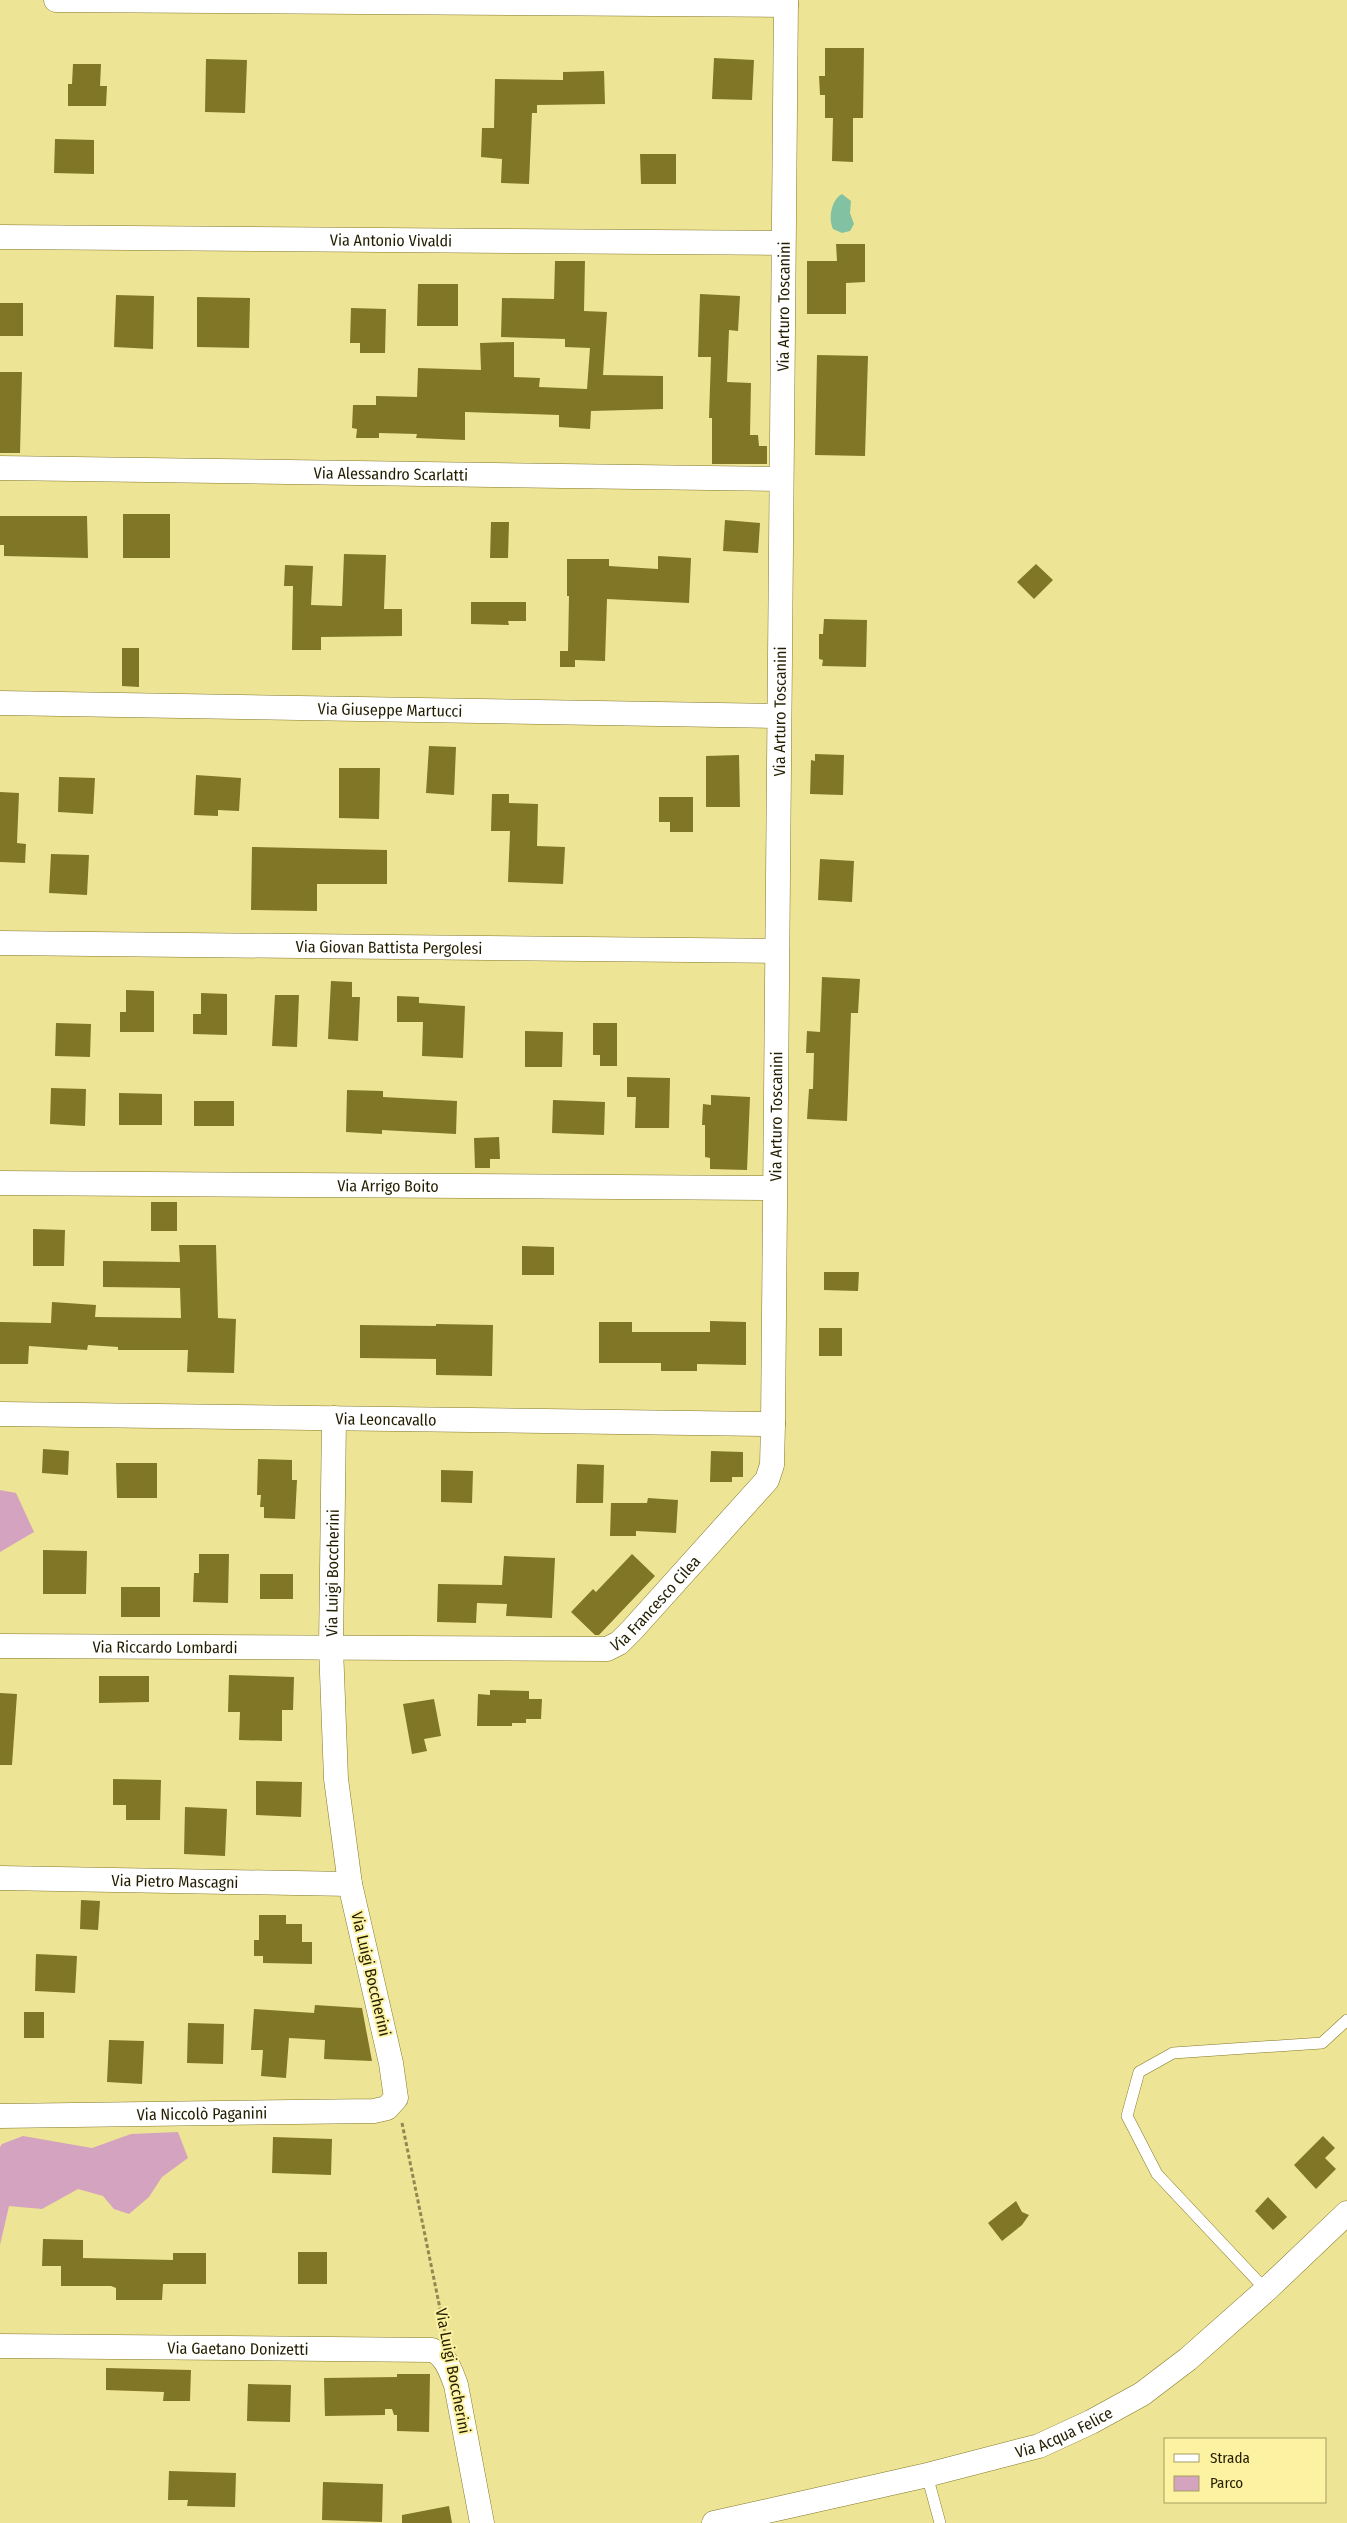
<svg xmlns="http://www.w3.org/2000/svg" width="1347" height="2523" viewBox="0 0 1347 2523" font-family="'Fira Sans Condensed',sans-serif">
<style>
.green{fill:#d4a3c0}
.water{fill:#82c2a2}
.building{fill:#807626}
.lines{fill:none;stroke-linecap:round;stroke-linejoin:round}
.service-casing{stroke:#837929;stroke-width:12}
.minor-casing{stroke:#837929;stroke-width:25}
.path{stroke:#918951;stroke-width:3;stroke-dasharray:4 2.5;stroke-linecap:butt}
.service{stroke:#fff;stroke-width:11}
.minor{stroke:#fff;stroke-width:24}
.labels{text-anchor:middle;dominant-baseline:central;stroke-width:4;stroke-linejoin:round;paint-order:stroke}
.street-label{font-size:16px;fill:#231e00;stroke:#fcf2a2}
</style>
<rect width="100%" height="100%" fill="#eee495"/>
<!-- green -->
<path class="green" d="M0,1490L16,1493L34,1532L0,1552Z
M178,2132L188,2158L162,2177L149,2197L129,2214L114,2209L103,2196L78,2189L42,2209L9,2206L0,2245V2147L2,2144L23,2136L92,2148L131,2134Z"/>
<!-- water -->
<path class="water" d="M842,194L851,201L850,213L854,224L850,231L842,233L833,229C828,219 831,200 842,194Z"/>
<!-- building -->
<path class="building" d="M825,48H864L863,118H853V162L832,161L833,118H825V95H820L819,76H825Z
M714,58L754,60L752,100L712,99Z
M206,59L247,60L245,113L205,112Z
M73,64H101L100,86H107L106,106H68V84H72Z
M604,71L605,104L537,105V113H532L529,184L501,183L502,159L481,157L482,128H494L495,79L563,80V72Z
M55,139L94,140V174L54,173Z
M640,154H676V184H641Z
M836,244H865V282L846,283V314H807V261H837Z
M555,261H585L584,311L607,312L603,375L663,376V409L591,411L590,429L559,427V415L465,412V440L416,438L417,434L379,433V438H356L357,429L352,428L353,405H376V396L417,397L418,368L481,370L480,343L514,342V377L540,378L539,387L587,389L590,348L565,347V339L501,337L502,298L554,299Z
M418,284H458V326H417Z
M700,294L740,296L738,331L729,330L727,382L751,383L750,435H758L759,446H767V464H712V418H709L711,357H698Z
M116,295L154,296L153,349L114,347Z
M197,297L250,298L249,348L197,347Z
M0,303H23V336H0Z
M351,308L386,309L385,353H360V343H350Z
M817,355L868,356L865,456L815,455Z
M0,372H22L20,453H0Z
M123,514H170V558H123Z
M0,516H87L88,558L4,556V545H0Z
M725,520L760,523L758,553L723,551Z
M491,522H509L508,558H490Z
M344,554L386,555L384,609H402V636L321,637V650H292L293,586H284L285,565L313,566L311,605L342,606Z
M658,556L691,558L689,603L607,599L605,661L575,660V667H560V651H568L569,596H567V559H609V566L658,569Z
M1036,564L1053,580L1034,599L1017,582Z
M471,602H526V621H508L509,625L471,624Z
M824,619L867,620L866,667L822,666L823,660L819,659V634H823Z
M122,648H139V687L122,686Z
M429,746L456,747L454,795L426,793Z
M815,754L844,755L843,795L810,794L811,760L815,761Z
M739,755L740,807H706V756Z
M339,768H380L379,819L339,818Z
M196,775L241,778L239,811L218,810V816L194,815Z
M59,777L95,778L93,814L58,812Z
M0,792L19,793L17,843L26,844L25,863L0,862Z
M492,794H509V803L538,804L537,846L565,847L563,884L508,882L510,831H491Z
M659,797H693V832H670V822H659Z
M252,847L387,850V884H317V911L251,910Z
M51,854L89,855L87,895L49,893Z
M820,859L854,861L852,902L818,900Z
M822,977L860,979L858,1013H851L847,1121L807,1119L809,1089H813L814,1053H806L807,1031L820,1032Z
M331,981L352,982V997H360L358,1041L328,1039Z
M126,990L154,991V1032H120V1012H126Z
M201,993L227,994V1035L193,1034V1014H201Z
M275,995H299L297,1047L272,1046Z
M397,996L419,997V1003L465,1006L463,1058L422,1056L423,1022H397Z
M56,1023L91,1024L90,1057L55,1056Z
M593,1023H617V1066H600V1055H593Z
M525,1031L563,1032L562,1067H525Z
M627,1077L670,1078L669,1128H635L636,1097H627Z
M51,1088L86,1089L85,1126L50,1124Z
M347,1090L383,1091V1097L457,1101L456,1134L382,1130V1134L346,1132Z
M119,1093L162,1094V1125H119Z
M711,1095L750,1097L747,1170L710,1169V1158L705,1157V1125H702L703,1104L711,1105Z
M553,1100L605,1102L604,1135L552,1133Z
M194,1101H234V1126H194Z
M499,1137L500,1159H490V1168H475L474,1138Z
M151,1202H177V1231H151Z
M33,1229L65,1230L64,1266H33Z
M179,1245H216L218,1318L236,1319L234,1373L187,1372L188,1350H118V1347L88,1345L87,1350L29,1346L28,1364H0V1322L51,1323L52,1302L96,1305L95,1317L181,1318L180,1288L103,1287V1261L180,1262Z
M522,1246L554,1247V1275H522Z
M824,1272H859L858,1291L824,1290Z
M710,1321L746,1322V1365L697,1364V1371H661V1363H599V1322H632V1332H710Z
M436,1324L493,1325L492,1376L436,1375V1359L360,1358V1325L436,1326Z
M819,1328H842V1356H819Z
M43,1449L69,1451L68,1475L42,1473Z
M711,1451L743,1452V1477H732V1482H710Z
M258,1459L292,1460V1480H297L295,1519L264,1518V1507H260L261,1495H257Z
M116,1463H157V1498H117Z
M577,1464L604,1465L603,1503H576Z
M441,1470L473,1471L472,1503L441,1502Z
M648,1498L678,1500L676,1533L636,1531V1536H610L611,1503H647Z
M43,1550L87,1551L86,1594H43Z
M199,1554H229L228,1603L193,1602L194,1573H199Z
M632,1554L655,1576L599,1635H595L571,1612L593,1589L596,1592Z
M504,1556L555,1558L552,1618L506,1616L507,1604L477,1603L476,1623L437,1622L438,1584L502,1585Z
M260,1574H293V1599H260Z
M121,1587H160V1617H121Z
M229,1675L294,1677L293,1710H282V1741L239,1740L240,1712H228Z
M99,1676H149V1702L99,1703Z
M490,1690L529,1691V1699H542L541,1719H526V1723H512V1726H477L478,1694L490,1695Z
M0,1693L17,1694L12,1765H0Z
M434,1699L441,1736L424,1739L427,1751L412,1754L403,1704Z
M113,1779L161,1780L160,1820H126V1805H113Z
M256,1781L302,1782L301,1817L256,1815Z
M185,1807L227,1809L225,1856L184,1854Z
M81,1900L100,1901L98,1930L80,1929Z
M259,1915H286V1924H302V1942H312V1964L263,1963V1956H254V1940H259Z
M36,1954L77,1956L75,1993L35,1991Z
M315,2005L362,2008L372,2061L324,2059L325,2040L289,2038L286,2078L261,2076L263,2050H251L254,2009L314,2013Z
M24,2012H44V2038H24Z
M188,2023L224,2024L223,2064L187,2063Z
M109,2040L144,2041L142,2084L107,2082Z
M1323,2136L1335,2148L1325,2158L1336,2169L1316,2189L1294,2165Z
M273,2137L332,2139L331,2175L272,2173Z
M1268,2197L1287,2217L1273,2230L1255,2211Z
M1016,2201L1022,2212L1029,2215L1022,2225L1002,2241L988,2223Z
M43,2239L83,2240V2258L173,2260V2253H206V2284H163L162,2300H116V2288L111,2286H61V2266H42Z
M298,2252H327V2284H298Z
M106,2368L191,2370L190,2401H163L164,2392L106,2390Z
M397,2374H430L429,2432L397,2431V2415H394L392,2409H385V2415L325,2416L324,2378L397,2377Z
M248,2384L291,2385L290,2422L247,2421Z
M169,2471L236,2473L235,2507L187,2506L188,2500H168Z
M323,2482L383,2484L382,2522L322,2520Z
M449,2506L452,2523H402V2515Z"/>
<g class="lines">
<defs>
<path id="service" d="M1266,2290L1157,2174L1127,2116L1139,2072L1173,2053L1322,2043L1347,2020
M927,2475L940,2523"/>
<g id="minor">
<path d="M56,0L786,5"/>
<path id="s1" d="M0,237L783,243"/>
<path id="s2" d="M0,468L781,479"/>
<path id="s3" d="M0,703L779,716"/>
<path id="s4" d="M0,943L777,951"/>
<path id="s5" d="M0,1183L774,1188"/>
<path id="s6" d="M0,1414L773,1424"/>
<path id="s7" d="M0,1646L607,1649L619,1643L632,1630L767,1480L772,1465L773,1424L786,0"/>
<path id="s8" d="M0,1878L350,1884"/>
<path id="s9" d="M0,2116L374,2111L387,2108L396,2098L391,2063L350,1884L336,1779L331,1647L334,1418"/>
<path id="s10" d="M0,2346L432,2350C446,2355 451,2372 456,2385L482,2523"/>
<path id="s11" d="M714,2523L923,2476L1039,2446L1091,2422L1142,2394L1188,2359L1266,2290L1347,2213"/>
</g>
</defs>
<!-- service casing -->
<use href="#service" class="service-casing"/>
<!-- minor casing -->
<use href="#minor" class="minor-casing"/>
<!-- path -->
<path class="path" d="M402,2123L445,2333"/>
<!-- service -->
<use href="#service" class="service"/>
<!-- minor -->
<use href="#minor" class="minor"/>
</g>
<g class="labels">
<!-- street labels -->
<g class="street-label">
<text stroke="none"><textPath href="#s1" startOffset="391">Via Antonio Vivaldi</textPath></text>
<text stroke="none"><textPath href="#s7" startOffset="2015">Via Arturo Toscanini</textPath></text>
<text stroke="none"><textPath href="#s2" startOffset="391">Via Alessandro Scarlatti</textPath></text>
<text stroke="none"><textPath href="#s3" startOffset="390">Via Giuseppe Martucci</textPath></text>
<text stroke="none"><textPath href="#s7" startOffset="1610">Via Arturo Toscanini</textPath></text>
<text stroke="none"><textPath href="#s4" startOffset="389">Via Giovan Battista Pergolesi</textPath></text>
<text stroke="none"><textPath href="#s7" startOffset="1205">Via Arturo Toscanini</textPath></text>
<text stroke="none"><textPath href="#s5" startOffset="388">Via Arrigo Boito</textPath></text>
<text stroke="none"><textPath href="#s6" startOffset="386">Via Leoncavallo</textPath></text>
<text stroke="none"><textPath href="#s9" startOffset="932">Via Luigi Boccherini</textPath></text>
<text stroke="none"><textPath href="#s7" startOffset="674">Via Francesco Cilea</textPath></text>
<text stroke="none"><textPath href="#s7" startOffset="165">Via Riccardo Lombardi</textPath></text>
<text stroke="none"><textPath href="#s8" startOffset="175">Via Pietro Mascagni</textPath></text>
<text transform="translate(371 1974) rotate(77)">Via Luigi Boccherini</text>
<text stroke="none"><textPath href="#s9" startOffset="202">Via Niccolò Paganini</textPath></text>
<text stroke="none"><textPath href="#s10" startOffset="238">Via Gaetano Donizetti</textPath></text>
<text transform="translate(453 2371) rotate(79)">Via Luigi Boccherini</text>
<text stroke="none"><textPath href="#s11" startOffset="362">Via Acqua Felice</textPath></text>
</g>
</g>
<!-- legend -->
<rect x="1164" y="2438" width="162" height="65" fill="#fcf2a2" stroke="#a59d61"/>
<rect x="1174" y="2454" width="25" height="8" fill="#ffffff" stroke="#a59d61"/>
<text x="1210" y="2463" font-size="15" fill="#231e00">Strada</text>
<rect x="1174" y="2476" width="25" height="15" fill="#d4a3c0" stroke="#a59d61"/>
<text x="1210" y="2488" font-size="15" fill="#231e00">Parco</text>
</svg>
